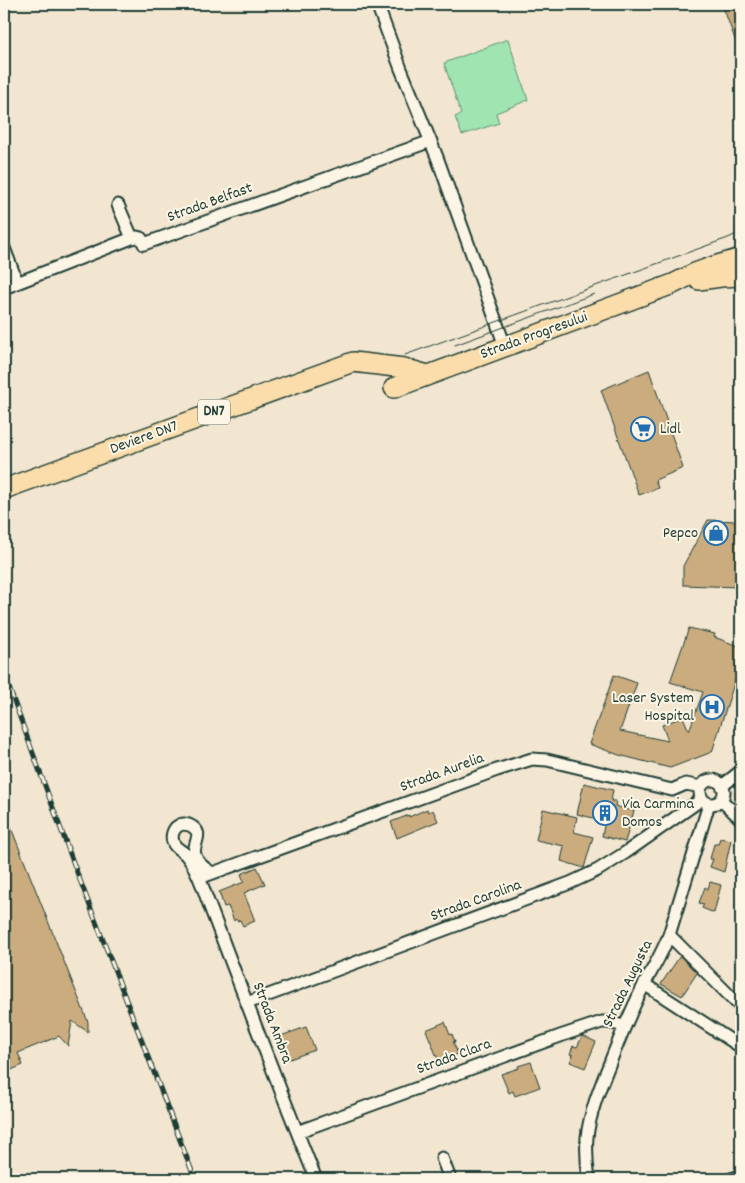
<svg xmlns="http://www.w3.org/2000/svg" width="745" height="1183" viewBox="0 0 745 1183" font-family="Dekko,sans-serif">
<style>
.green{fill:#9fe4b1;stroke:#5f9072}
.building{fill:#cbac7f;stroke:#1f3d34}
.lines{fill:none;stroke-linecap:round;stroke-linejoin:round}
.street-casing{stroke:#1f3d34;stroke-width:15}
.primary-casing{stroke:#1f3d34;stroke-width:22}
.street{stroke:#fcf5e5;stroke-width:11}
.primary{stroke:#faddab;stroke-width:19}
.tram{stroke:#1f3d34;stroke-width:1}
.rail-casing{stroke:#1f3d34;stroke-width:5}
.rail{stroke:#fcf5e5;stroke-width:3;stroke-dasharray:9;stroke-linecap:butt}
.labels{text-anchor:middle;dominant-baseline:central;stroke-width:4;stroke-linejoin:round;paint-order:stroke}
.shield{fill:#fcf5e5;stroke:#617469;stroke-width:1}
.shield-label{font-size:15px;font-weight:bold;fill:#1f3d34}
.street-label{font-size:16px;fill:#1f3d34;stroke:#fcf5e5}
.poi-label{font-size:16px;fill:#1f3d34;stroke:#fcf5e5;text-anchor:start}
</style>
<rect width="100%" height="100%" fill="#f2e6d1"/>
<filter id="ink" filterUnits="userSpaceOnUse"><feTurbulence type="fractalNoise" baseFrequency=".02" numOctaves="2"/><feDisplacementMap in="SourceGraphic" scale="10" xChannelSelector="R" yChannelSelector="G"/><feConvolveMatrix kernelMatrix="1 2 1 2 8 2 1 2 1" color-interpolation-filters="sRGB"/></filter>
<g filter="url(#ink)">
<!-- green -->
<path class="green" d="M508,39L528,100L496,113L499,123L462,135L455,117L461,114L444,63Z"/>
<!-- building -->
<path class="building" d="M722,4H741V53H740Z
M649,370L683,468L655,480L658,488L639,495L601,390Z
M708,520L741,521V578H739L738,587L683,585V566Z
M689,628L715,634L714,637L741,647V662L712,752L670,768L619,755L589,744L614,675L637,683L620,731L668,741L662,725L683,717L689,731L703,692L670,682Z
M584,783L613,790L611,801H616L615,806L634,811L625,842L602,836L605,821L577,814Z
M427,809L428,812L433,810L438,821L397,838L391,822L409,815V817Z
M543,809L577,817L574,832L593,837L584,868L561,861L564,846L536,840Z
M4,810L88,1022V1032L72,1021L68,1046L59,1036L18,1053L23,1065L4,1073Z
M720,838L731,840L724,872L710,867L713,859H710L714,844H718Z
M257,867L265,884L244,893L255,921L243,926L240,920L237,921L236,919L234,921L228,906L224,907L219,892L244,882L241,874Z
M710,882L721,885L714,913L702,908L704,904L699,903L705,887L708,889Z
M680,956L697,973L682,996L661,984Z
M445,1022L450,1035L452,1034L455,1042H453L458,1054L439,1062L426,1030Z
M306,1027L315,1050L287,1060L278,1037Z
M583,1036L596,1042L585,1068L570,1062L573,1055L570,1054L573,1046L577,1047L582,1037Z
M531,1062L540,1087L515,1096L513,1091L509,1093L501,1074L519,1068L518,1066Z"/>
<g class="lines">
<defs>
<path id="street" d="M377,4L401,69L437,157L505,346
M118,205L132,238
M4,248L17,282
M4,288L132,238L137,237L141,238L144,244L431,141
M700 792a12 12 0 1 1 24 0a12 12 0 1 1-24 0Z
M722,786L741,771
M721,800L741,819
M212,873C205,868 198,864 195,855C191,844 207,833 189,825C185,824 182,823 178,826C173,829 171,836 173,842C175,849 182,850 186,855C195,865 203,887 207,899C243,993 278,1086 316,1179
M199,878L497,770L532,759L547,760L672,790L686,784L701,787
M669,935L741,1007
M644,984L741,1047
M247,1003L570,883L598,870L625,853L702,799
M297,1132L563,1035L602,1022H608L624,1026
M442,1158L450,1179
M589,1179C587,1166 586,1151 587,1137C590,1111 601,1085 611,1060C621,1035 631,1011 643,987C652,969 662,954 669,935L709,804
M731,1179L741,1176"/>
<path id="primary" d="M699,280L721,277L741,276
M394,388L673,284L695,273L714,266L741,258
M4,489L353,362L404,368L428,375"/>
</defs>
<!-- street casing -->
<use href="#street" class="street-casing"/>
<!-- primary casing -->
<use href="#primary" class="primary-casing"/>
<!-- street -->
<use href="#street" class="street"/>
<!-- primary -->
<use href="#primary" class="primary"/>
<!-- tram -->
<path class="tram" d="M455,345L594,294
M405,355L728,238L741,232"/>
<defs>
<path id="rail" d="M4,674L73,862L195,1179"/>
</defs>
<!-- rail casing -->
<use href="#rail" class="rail-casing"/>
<!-- rail -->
<use href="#rail" class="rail"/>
</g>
</g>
<!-- icons -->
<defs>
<symbol id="supermarket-ring" viewBox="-11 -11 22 22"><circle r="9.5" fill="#fcf5e5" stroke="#1f6fb2" stroke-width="1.5"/><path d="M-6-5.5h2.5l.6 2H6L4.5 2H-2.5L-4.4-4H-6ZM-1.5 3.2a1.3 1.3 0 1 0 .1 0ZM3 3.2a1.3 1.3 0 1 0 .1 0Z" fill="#1f6fb2"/></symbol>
<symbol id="shop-ring" viewBox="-11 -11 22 22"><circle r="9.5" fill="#fcf5e5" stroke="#1f6fb2" stroke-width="1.5"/><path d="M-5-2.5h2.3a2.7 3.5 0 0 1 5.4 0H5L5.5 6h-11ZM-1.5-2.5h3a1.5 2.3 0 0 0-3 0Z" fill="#1f6fb2"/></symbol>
<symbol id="hospital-ring" viewBox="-11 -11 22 22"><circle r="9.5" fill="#fcf5e5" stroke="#1f6fb2" stroke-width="1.5"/><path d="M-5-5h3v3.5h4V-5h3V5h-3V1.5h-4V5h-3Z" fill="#1f6fb2"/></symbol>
<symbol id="building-ring" viewBox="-11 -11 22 22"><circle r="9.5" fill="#fcf5e5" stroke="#1f6fb2" stroke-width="1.5"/><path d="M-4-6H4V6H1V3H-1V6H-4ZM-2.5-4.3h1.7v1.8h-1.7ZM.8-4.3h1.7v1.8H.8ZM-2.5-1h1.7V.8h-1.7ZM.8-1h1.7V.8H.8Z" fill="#1f6fb2"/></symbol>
</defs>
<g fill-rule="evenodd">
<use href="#supermarket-ring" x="629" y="415" width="28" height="28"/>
<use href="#shop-ring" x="702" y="519" width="28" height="28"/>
<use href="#hospital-ring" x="698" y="693" width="28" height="28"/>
<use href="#building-ring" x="591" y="799" width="28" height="28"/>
</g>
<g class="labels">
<!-- shield labels -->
<rect class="shield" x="198" y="399.5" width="32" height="25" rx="4"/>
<g class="shield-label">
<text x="214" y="412">DN7</text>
</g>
<!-- street labels -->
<g class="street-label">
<text transform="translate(210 203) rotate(-20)">Strada Belfast</text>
<text transform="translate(534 336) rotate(-20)">Strada Progresului</text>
<text transform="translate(144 438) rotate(-20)">Deviere DN7</text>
<text transform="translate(442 773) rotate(-20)">Strada Aurelia</text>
<text transform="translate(476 901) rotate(-20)">Strada Carolina</text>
<text transform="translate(628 984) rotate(-64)">Strada Augusta</text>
<text transform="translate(272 1023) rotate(69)">Strada Ambra</text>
<text transform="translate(454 1057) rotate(-20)">Strada Clara</text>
</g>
<!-- poi labels -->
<g class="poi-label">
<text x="660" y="429">Lidl</text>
<text x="698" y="533" text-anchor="end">Pepco</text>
<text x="694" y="698" text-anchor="end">Laser System<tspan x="694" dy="18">Hospital</tspan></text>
<text x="622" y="804">Via Carmina<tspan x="622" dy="18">Domos</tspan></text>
</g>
</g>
<!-- margin -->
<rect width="745" height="1183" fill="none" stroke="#fcf5e5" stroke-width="20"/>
<rect x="10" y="10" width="725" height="1163" fill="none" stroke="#1f3d34" stroke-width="2" filter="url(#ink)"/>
</svg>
